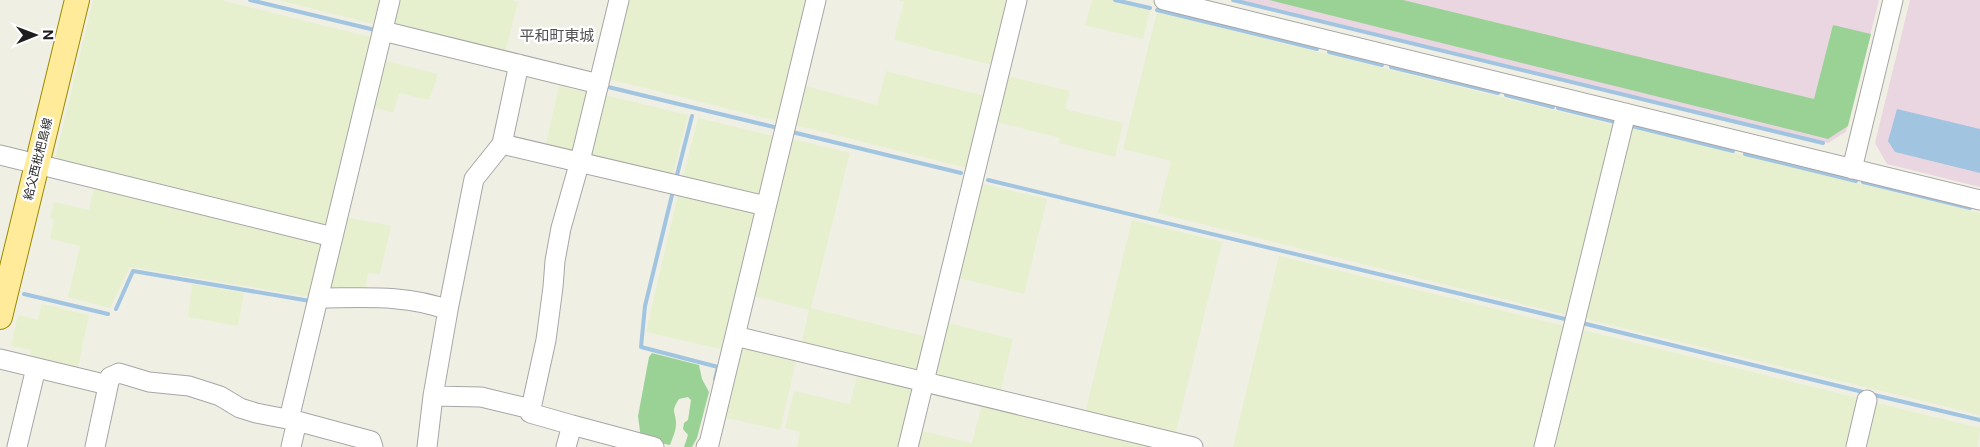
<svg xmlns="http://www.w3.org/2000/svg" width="1980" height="447" viewBox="0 0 1980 447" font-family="'Public Sans','Noto Sans JP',sans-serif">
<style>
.industrial{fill:#ead6e1}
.farmland{fill:#e6f0ce}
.forest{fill:#9ad296}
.water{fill:#a1c4e1}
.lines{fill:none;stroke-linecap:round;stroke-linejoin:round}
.stream{stroke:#a1c4e1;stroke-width:4}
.minor-casing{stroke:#a6a6a6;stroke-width:21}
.major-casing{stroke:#998a00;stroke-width:26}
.minor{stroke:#fff;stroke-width:19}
.major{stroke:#ffeb9a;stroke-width:24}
.labels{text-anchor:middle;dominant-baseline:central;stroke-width:4.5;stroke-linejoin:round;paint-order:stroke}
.street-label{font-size:12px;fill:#1f1f1f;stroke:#fff}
.quarter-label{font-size:15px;fill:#525252;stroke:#fff}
</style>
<rect width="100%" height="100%" fill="#f0efe4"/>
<!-- industrial -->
<path class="industrial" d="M1240,0H1879L1846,132L1828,143Z
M1910,0H1980V187L1887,164L1875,143Z"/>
<!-- farmland -->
<path class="farmland" d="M93,0H221L374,38L329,224L322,228L58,164L56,156Z
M278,0H383L377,25Z
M395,0H511L518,2L505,53L393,30Z
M624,0H807L781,122L605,78Z
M898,0H1009L992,65L894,40L904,2Z
M1092,0H1111L1150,10L1143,39L1085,25Z
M1157,12L1618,126L1571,316L1158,213L1171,161L1123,149Z
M382,60L438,74L429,100L399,93L393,113L375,108L371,102Z
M886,71L985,96L967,168L791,124L802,85L877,105Z
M1008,76L1070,91L1065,109L1123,123L1115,157L1059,143L1060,138L997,122Z
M559,86L593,94L578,154L545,148Z
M601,94L688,115L672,178L590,157Z
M698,118L778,137L763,198L682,180Z
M1631,128L1980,213V415L1582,318Z
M788,138L850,153L811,308L927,337L917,371L801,345L809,310L750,295Z
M95,184L320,239L325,246L312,297L130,267L110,308L68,297L80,246L50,239L54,219L50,218L54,202L89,210Z
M983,184L1047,199L1024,294L959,278Z
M679,190L754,209L758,216L725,350L646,332Z
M344,217L391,226L380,274L368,273L364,294L327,290Z
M1132,220L1222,242L1175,436L1085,414Z
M1279,256L1569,327L1540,447H1233Z
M192,284L244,293L238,326L188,317Z
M42,304L89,315L77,371L29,360L31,350L11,346L18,315L38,320Z
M948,323L1013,339L1000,394L944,381L936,371Z
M1579,329L1862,399L1850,447H1550Z
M750,346L797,357L780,430L723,417L738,353Z
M858,373L908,385L914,394L901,447H797L800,432L785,428L794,391L850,404Z
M1873,402L1980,428L1978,447H1862Z
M982,404L1161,447H918L922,431L972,443Z"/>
<!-- forest -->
<path class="forest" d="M1269,0H1403L1814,99L1833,25L1871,34L1848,126L1828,139Z
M652,353L699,365L702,379L709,392L697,438L692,447H684L688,435L683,429L684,423L688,420L691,400L688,397L679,399C670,413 676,411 676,424C676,431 672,439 670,445L641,439L638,416L649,357Z"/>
<!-- water -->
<path class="water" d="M1897,109L1980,129V173L1895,152L1888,141Z"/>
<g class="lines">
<!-- stream -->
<path class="stream" d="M250,0L375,30
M1115,0L1150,8
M1233,0L1823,143
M1157,10L1317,49
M1329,52L1382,65
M1391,67L1498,93
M604,86L778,128
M1506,95L1553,107
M1558,108L1615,122
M1632,126L1733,151
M792,132L961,173
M1745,154L1856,181
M676,179L692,116
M988,180L1569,320
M1863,182L1970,208
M673,191L645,306L641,347L718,367L715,379
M24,294L108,314
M116,309L133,271L310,301
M1582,323L1867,393
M1870,394L1980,420"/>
<defs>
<path id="minor" d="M1164,0L1980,200
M383,31L599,84
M502,144L519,64
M0,155L333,237
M1852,169L1893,0
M318,298C362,298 406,294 448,310
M735,336L1193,447
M0,359L108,385
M433,396L481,397L531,409
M289,419L390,0
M572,425L654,447
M17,447L36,368
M95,447L110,377L119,373L149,382L189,386L220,396L240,408L256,413L297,421L371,441L373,447
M291,447L297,421
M427,447L433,396L448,310L474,179L502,144L766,206
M566,447L572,425L530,413L546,340L553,287L555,261L561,228L580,161L619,0
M706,447L709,444L816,0
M908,447L1017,0
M1544,447L1626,113
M1856,447L1867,400"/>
<path id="major" d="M0,317L77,0"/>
</defs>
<!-- minor casing -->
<use href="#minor" class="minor-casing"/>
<!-- major casing -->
<use href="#major" class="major-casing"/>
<!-- minor -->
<use href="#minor" class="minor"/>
<!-- major -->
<use href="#major" class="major"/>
</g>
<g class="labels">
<!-- street labels -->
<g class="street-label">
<text transform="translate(38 159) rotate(-76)">給父西枇杷島線</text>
</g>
<!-- quarter labels -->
<g class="quarter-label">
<text x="557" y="35">平和町東城</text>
</g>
</g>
<!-- north arrow -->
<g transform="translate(35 35) rotate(89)" stroke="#ffffff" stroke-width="4" paint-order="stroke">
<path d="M0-4L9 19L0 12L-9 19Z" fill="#1f1f1f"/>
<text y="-8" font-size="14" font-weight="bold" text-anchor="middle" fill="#1f1f1f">N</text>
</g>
</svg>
